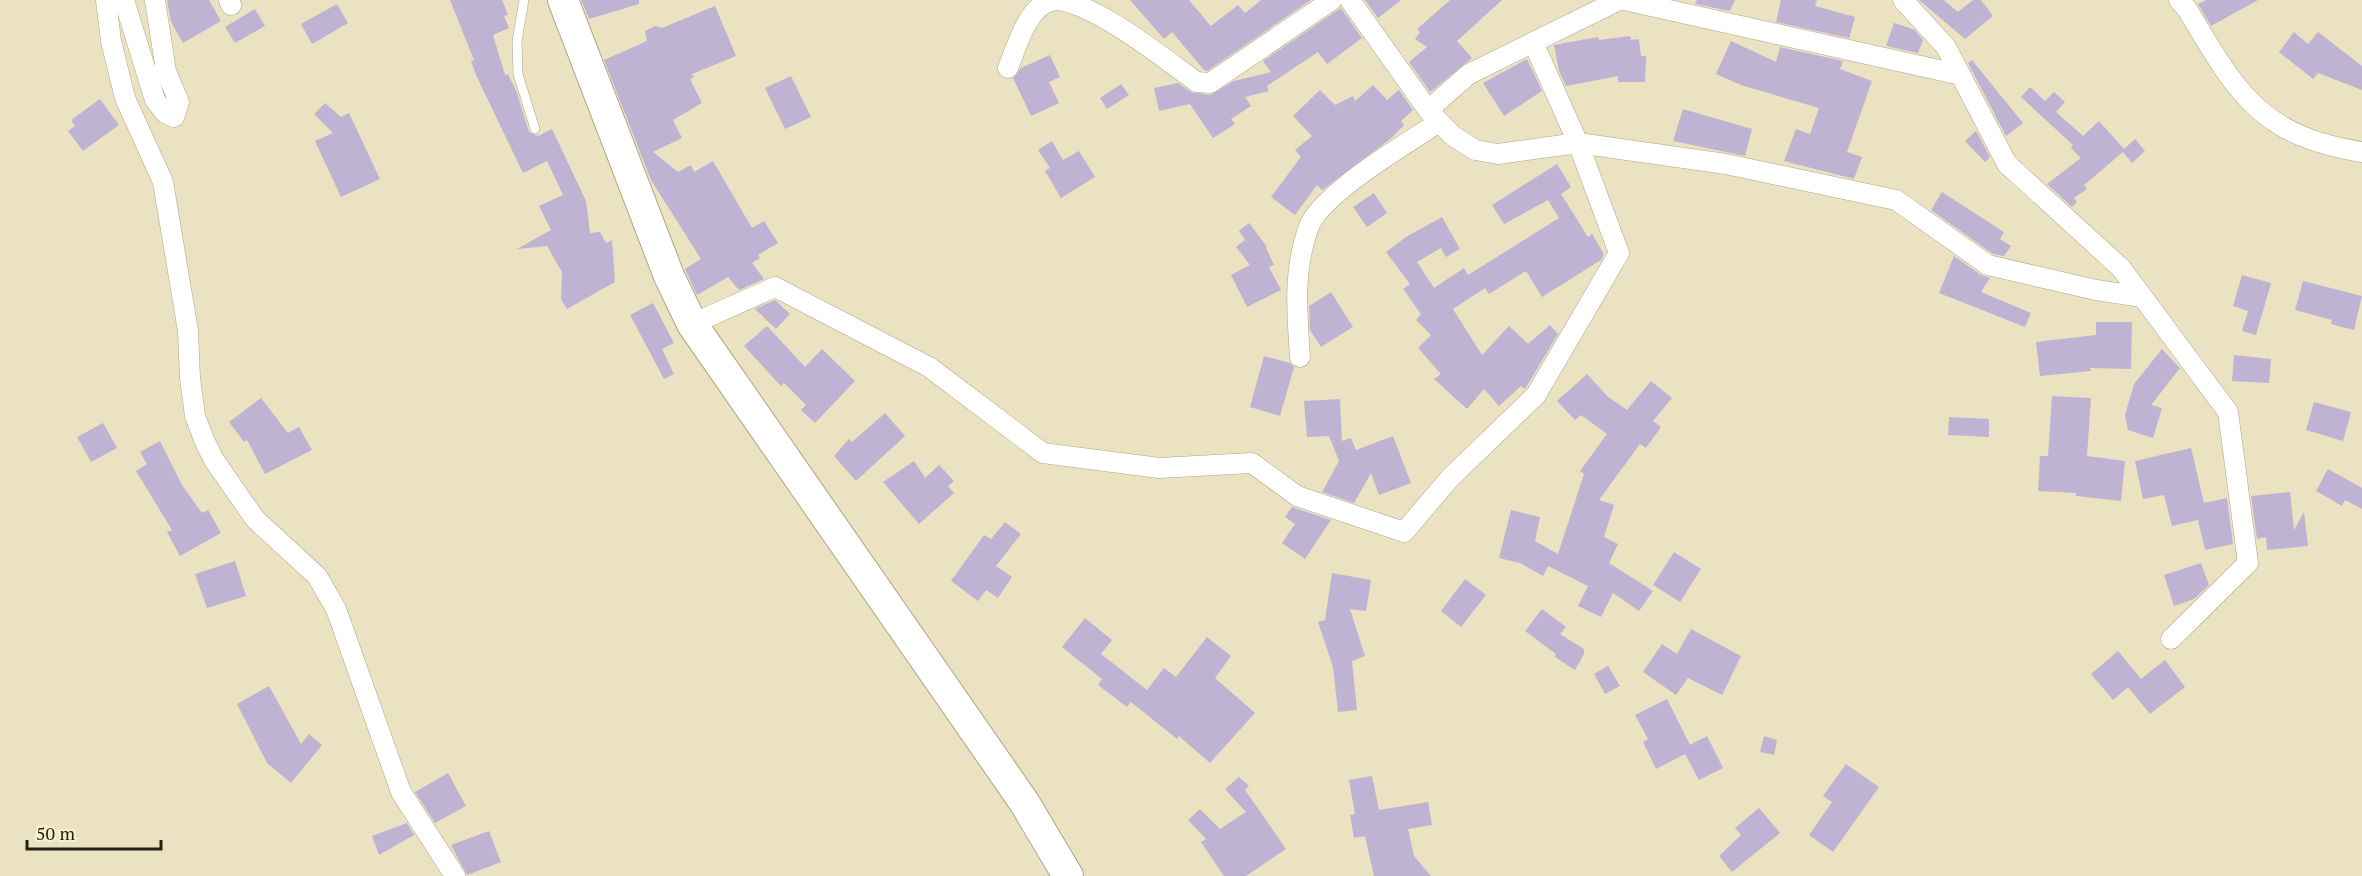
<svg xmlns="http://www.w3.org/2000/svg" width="2362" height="876" viewBox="0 0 2362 876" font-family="'PT Serif',serif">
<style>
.building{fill:#beb3d2}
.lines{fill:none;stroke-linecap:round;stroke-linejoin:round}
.lane-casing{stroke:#aea686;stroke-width:10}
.street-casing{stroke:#aea686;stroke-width:21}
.primary-casing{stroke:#aea686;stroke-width:32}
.lane{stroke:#fff;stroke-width:9}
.street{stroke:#fff;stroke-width:20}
.primary{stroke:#fff;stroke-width:30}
</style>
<rect width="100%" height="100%" fill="#ebe2c1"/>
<!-- building -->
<path class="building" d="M167,0H209L221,21L183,43L171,22Z
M450,0H502L508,15L504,16L509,28L493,35L505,75L508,74L517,93L529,132L538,136L552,129L586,201L590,233L600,232L606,243L612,240L615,282L567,309L561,299L562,272L547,246L517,249L551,230L539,206L563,195L547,161L523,173L476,75L471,61L474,60Z
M581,0H639V4L589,19Z
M1130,0H1189L1211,26L1238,5L1245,13L1261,0H1311L1207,71L1204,70L1172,32L1164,39Z
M1365,0H1401L1378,18Z
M1450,0H1502L1457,41L1472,58L1430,92L1409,62L1427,47L1415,39L1420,32L1417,29Z
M1697,0H1735L1730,11L1695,4Z
M1781,0H1817L1815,6L1855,17L1849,38L1776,22Z
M1919,0H1944L1958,12L1973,0H1981L1993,16L1965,39Z
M2206,0H2258L2211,26L2198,4Z
M337,4L348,23L312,44L301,24Z
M715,6L736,56L692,74L694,77L690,79L702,103L673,120L682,138L653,152L678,172L691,165L694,172L713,161L752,228L764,221L778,243L758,255L760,258L752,263L764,279L739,290L728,277L697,295L685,269L701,259L651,180L604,60L647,41L645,31L655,26L662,28Z
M1341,8L1362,38L1327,64L1318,52L1267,86L1269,91L1245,97L1251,106L1231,119L1235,124L1213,138L1190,104L1159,111L1154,88L1178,83L1191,92L1210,95L1234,81L1271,72L1263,61Z
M255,9L265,26L235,43L225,27Z
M1894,23L1915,30L1923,40L1918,53L1886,46Z
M2294,32L2308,44L2318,32L2362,66V90L2318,73L2313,79L2279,52Z
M1630,36L1631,40L1639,39L1641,56H1646L1645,82H1618V76L1566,86L1559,71L1554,45L1598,37L1599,40Z
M1731,41L1776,62L1780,47L1843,61L1840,69L1872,81L1847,152L1862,157L1854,179L1784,161L1796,129L1810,134L1819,108L1741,85L1716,74Z
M1050,55L1060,77L1049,82L1059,103L1031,116L1013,78L1021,68Z
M1527,59L1542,91L1504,116L1483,83Z
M1972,60L2023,123L2006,136L1968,63Z
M791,76L811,117L785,129L765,88Z
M1121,84L1129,95L1107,109L1100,98Z
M1373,85L1387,100L1399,90L1413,110L1401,121L1404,125L1389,140L1322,190L1317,185L1295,215L1271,197L1301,157L1295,150L1312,136L1293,116L1320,90L1335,105L1353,96L1355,101Z
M2030,87L2045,101L2054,92L2065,102L2056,112L2083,136L2099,121L2124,149L2135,139L2145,151L2132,163L2123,152L2084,185L2087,189L2074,198L2077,202L2072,207L2047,184L2081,158L2071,148L2073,145L2021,97Z
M100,99L119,125L83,151L68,131L75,126L71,120Z
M325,103L341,117L349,113L380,179L341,197L315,141L333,133L314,114Z
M1683,109L1752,129L1745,156L1673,141Z
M1976,131L1990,157L1985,162L1965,141Z
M1052,141L1063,160L1079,151L1095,177L1061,198L1045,171L1050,168L1038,150Z
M1557,164L1571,187L1561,194L1588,237L1592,234L1604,254L1601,260L1542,297L1526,271L1489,294L1485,288L1453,309L1482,355L1509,326L1528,344L1550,325L1558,334L1525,389L1521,386L1499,406L1484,389L1467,409L1434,379L1441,374L1418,348L1431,335L1416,320L1421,314L1403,289L1410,284L1386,252L1406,237L1442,217L1460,249L1446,257L1441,248L1417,262L1434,288L1464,268L1468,275L1559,218L1548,200L1504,224L1492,205Z
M1942,192L2004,232L2000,239L2011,246L2004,256L1993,254L1931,210Z
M1374,193L1387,213L1367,227L1353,207Z
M1249,223L1267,247L1266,248L1274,265L1269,267L1281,290L1247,307L1231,275L1250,265L1236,247L1245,240L1239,231Z
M1954,256L1981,275L1990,278L1981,292L2031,313L2025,327L1939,293Z
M2242,275L2271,283L2256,335L2242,331L2248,311L2233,306Z
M2303,281L2362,296L2354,330L2331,324L2332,320L2295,310Z
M1331,292L1353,327L1321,347L1310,330L1309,306Z
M775,300L790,314L776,329L755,309Z
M653,303L674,343L662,349L674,374L664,379L630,315Z
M2096,322H2132L2131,369L2090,368L2091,371L2040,376L2036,342L2096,335Z
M767,326L805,367L822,349L855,381L815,423L801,410L806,405L784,383L781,386L744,346Z
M2162,349L2180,368L2151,405L2162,408L2153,438L2128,430L2125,415L2134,384Z
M2234,355L2271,359L2269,383L2232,381Z
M1264,356L1290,363L1294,367L1280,416L1250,407Z
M1587,374L1607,396L1627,410L1651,381L1672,398L1653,421L1661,427L1646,448L1640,444L1599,500L1614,505L1604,537L1618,544L1609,563L1653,591L1639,611L1613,593L1601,617L1578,606L1588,586L1548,566L1543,576L1520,563L1499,558L1511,510L1540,517L1535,541L1558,554L1584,474L1580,471L1607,434L1581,415L1575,420L1557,401Z
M2052,396L2091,398L2087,456L2125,461L2121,501L2076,496V493L2038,491L2040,456H2048Z
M261,398L288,433L299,427L312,450L265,474L247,440L244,442L229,422Z
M1340,399L1342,441L1351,438L1356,450L1393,436L1411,483L1379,495L1371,473L1354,503L1322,492L1339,461L1329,436L1307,437L1304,401Z
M2314,402L2351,412L2343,441L2306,430Z
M885,413L905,436L856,481L834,456L849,439L852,442Z
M1949,417L1989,419V437L1948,435Z
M103,423L117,448L91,462L77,437Z
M160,441L182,485L202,513L208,510L221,533L180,556L167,532L172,530L136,471L147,464L140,452Z
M2191,448L2204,503L2227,498L2233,544L2205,550L2198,520L2172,526L2164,495L2143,499L2135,461Z
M914,461L925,478L939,465L954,481L948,486L954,493L919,524L883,482Z
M2328,469L2362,488V509L2345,500L2342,506L2316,491Z
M2290,492L2294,530L2304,512L2308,546L2267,550L2266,537L2257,539L2251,496Z
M1292,507L1331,520L1305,559L1282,543L1295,524L1285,517Z
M1005,522L1021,534L996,566L1012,577L998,598L986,590L978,601L951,581L984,535L991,539Z
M1674,552L1701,569L1680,602L1653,585Z
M235,561L246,596L207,608L195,574Z
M2201,563L2209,585L2194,599L2174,606L2164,575Z
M1332,573L1371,580L1366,611L1350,609L1365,656L1352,661L1357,710L1338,712L1333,667L1318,622L1325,620Z
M1465,579L1486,595L1461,627L1441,611Z
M1542,609L1566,627L1560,634L1584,649V654L1575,670L1555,657L1556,654L1525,631Z
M1085,618L1112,640L1101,654L1147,690L1164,668L1176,677L1207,637L1231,656L1215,678L1255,713L1210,763L1179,736L1177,739L1131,702L1127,707L1098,685L1102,679L1062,647Z
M1691,629L1741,656L1722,695L1688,678L1676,695L1643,672L1662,644L1677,654Z
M2118,651L2141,679L2165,660L2185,687L2150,714L2128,687L2113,700L2091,674Z
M1608,666L1620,686L1605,694L1594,674Z
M269,686L301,744L309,734L322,745L291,783L267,763L237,704Z
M1667,699L1690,745L1707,736L1723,768L1699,780L1685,754L1656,769L1643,742L1648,739L1635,715Z
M1764,736L1777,740L1774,755L1760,752Z
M1846,764L1879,787L1833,852L1809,835L1832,802L1823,796Z
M448,773L466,806L435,823L415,792Z
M1372,776L1379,810L1428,802L1432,825L1408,829L1414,856L1431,876H1374L1365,836L1354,838L1350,815L1355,814L1349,780Z
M1239,777L1249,786L1245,790L1286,849L1246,876H1224L1201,842L1206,839L1188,820L1200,809L1220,829L1246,812L1225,789Z
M1759,808L1780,833L1732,872L1719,856L1741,835L1735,828Z
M407,823L414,835L379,855L372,836Z
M489,831L501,862L467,875L451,845Z"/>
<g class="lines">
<defs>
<path id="lane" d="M524,0L517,41L518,74L535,129"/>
<path id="street" d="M106,0L111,41L125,98L163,182L188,331L190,378L195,416L205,442L214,460L255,519L317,576L336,609L401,792L455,876
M124,0L155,100L165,113L174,117L179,102L166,71L155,0
M229,0L231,5
M1059,0C1099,6 1163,58 1197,82L1210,83L1332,0
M1350,0L1428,110L1469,74L1619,0
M1624,0L1961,75
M1903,0L1946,47L2007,164L2121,268L2228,412L2248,563L2171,639
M2179,0L2187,9C2236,91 2259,136 2362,152
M1008,68C1017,46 1028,3 1055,0
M1428,110L1452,135L1475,150L1498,154L1578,143L1726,164L1896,200L1988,265L2096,290L2142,297
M692,324L775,287L929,367L1043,453L1159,468L1252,463L1297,496L1404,532L1450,478L1536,395L1619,253L1578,143L1533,42
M1300,357C1297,313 1293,271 1308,229C1319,194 1408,143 1439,122"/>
<path id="primary" d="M563,0L669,276L692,324L1024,802L1068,876"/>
</defs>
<!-- lane casing -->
<use href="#lane" class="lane-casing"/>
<!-- street casing -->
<use href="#street" class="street-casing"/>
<!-- primary casing -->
<use href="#primary" class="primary-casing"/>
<!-- lane -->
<use href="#lane" class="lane"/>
<!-- street -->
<use href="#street" class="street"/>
<!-- primary -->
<use href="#primary" class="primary"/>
</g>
<!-- scale -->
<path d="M27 840v9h134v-9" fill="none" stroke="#232013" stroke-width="3"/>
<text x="36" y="840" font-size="18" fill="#232013" stroke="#f8efcd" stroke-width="4.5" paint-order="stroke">50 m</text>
</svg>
